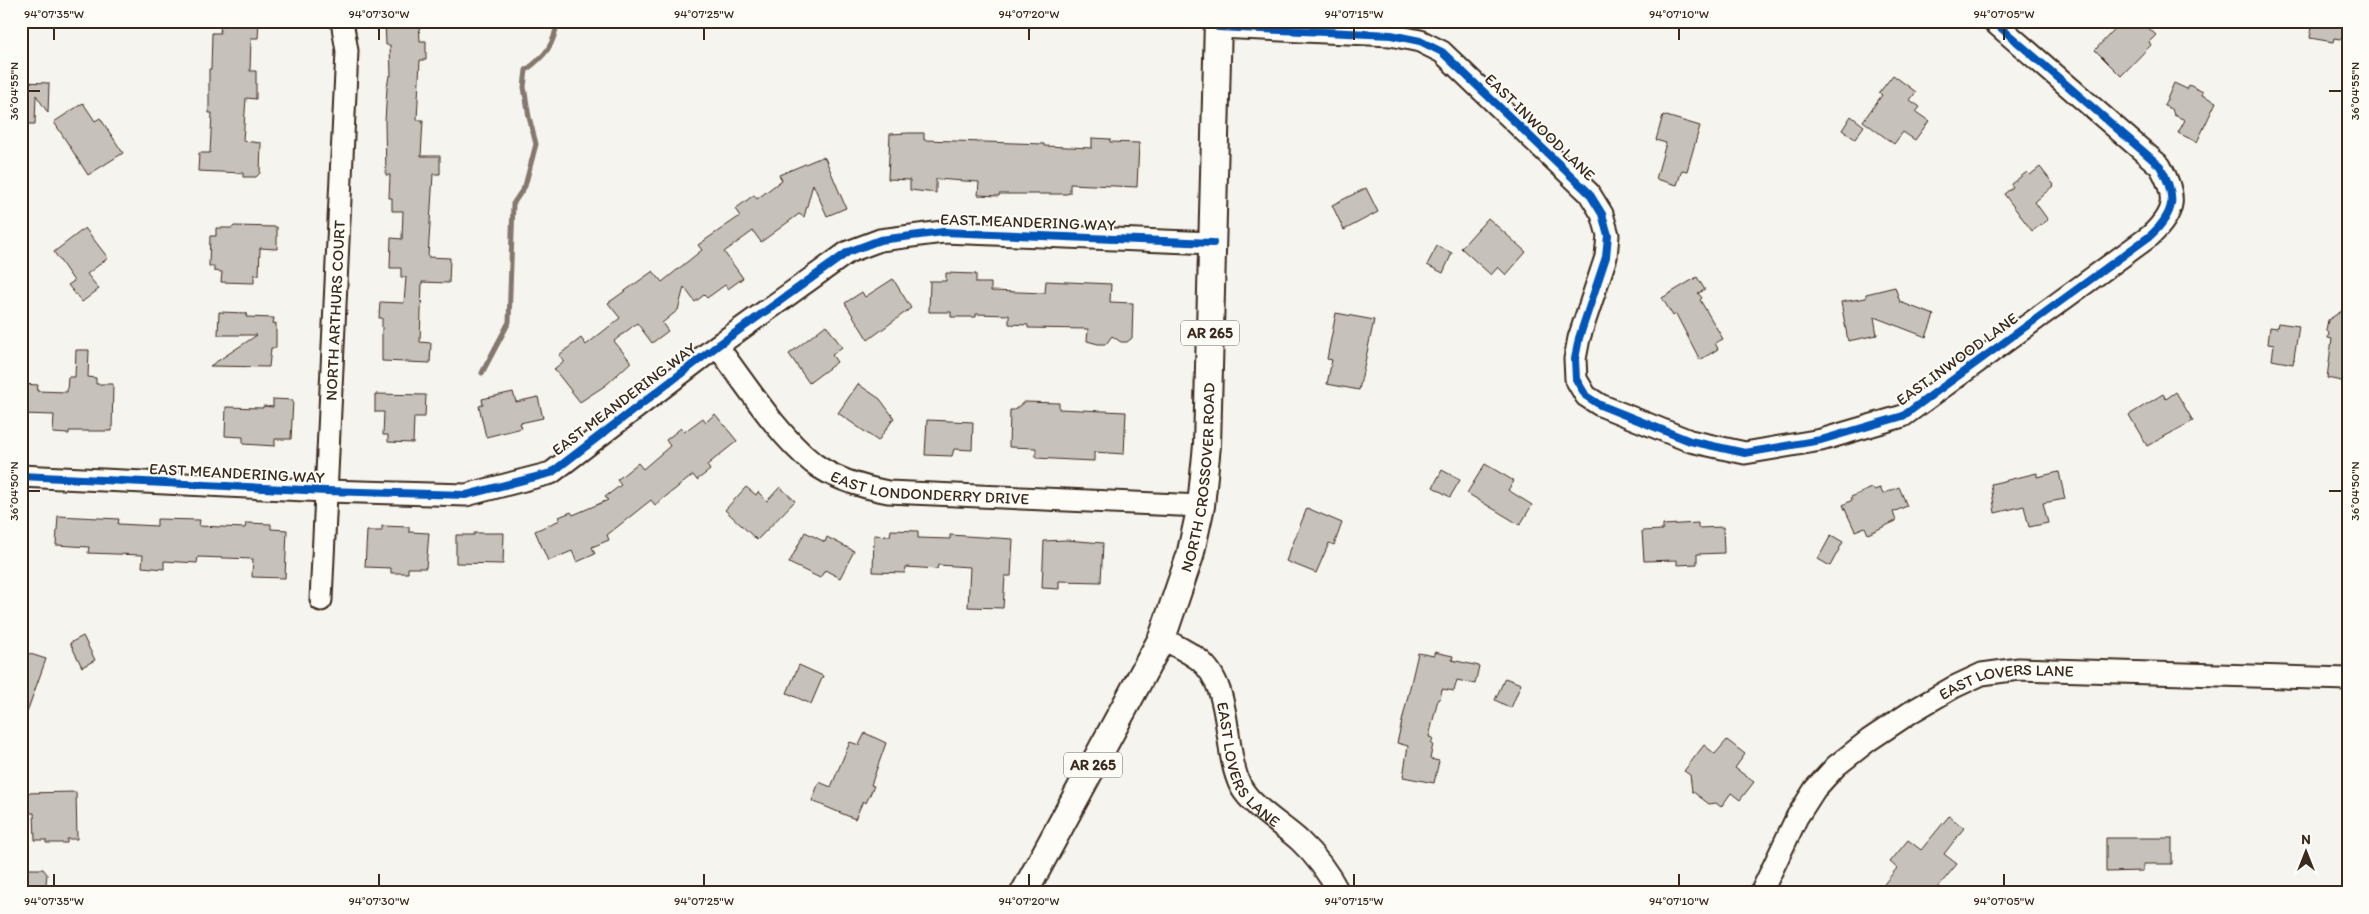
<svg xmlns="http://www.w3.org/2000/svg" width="2369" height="914" viewBox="0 0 2369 914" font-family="Itim,sans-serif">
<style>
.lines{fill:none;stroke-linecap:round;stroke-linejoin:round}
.stream{stroke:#84786e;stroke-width:5}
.building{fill:#c7c1bb;stroke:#3b2a1e}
.minor-casing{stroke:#3b2a1e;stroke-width:25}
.major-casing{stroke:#3b2a1e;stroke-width:30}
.minor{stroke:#fdfcf7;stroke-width:21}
.major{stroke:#fdfcf7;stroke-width:26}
.cycleway-casing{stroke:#fdfcf7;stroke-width:11}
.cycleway{stroke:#0057b8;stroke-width:8}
.ticks{fill:none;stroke:#3b2a1e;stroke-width:2}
.labels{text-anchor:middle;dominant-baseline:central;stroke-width:4;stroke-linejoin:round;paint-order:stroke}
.shield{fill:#fdfcf7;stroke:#75695f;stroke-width:1}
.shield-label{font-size:15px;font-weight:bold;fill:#3b2a1e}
.street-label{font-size:16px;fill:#3b2a1e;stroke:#fdfcf7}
.neatline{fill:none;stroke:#3b2a1e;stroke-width:2}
.ticks-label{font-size:12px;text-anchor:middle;fill:#3b2a1e}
</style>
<rect width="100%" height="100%" fill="#f5f4ee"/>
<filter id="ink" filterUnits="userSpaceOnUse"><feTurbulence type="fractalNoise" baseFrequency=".02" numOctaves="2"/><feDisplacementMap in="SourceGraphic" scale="10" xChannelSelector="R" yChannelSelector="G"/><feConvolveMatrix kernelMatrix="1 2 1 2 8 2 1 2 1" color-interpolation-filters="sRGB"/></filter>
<g filter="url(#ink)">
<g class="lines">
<!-- stream -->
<path class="stream" d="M482,373L509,322L513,204L525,186L536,144L529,117L524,87L526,70C544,57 555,45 557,21"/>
</g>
<!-- building -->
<path class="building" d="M221,21H259L258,38H251L250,71H256V99L246,98L243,141L261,143L260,173L256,177H243V173L198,171L199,153H210L212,113H209V69H211L212,33H220Z
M385,21H419L420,41H426V60H420L417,120H423L421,156H440V174H433L428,257L450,258L449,283L422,282L420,342L431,343L430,363L382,361V318H379L380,302L404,303L406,277H401V268H390L391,238L402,239L403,211H392V198H389L390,175H386L385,122L387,87L389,76H391L390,45H386Z
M2122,21H2141L2156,35L2149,42L2151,45L2121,76L2095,50Z
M2313,21H2348V40L2334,38L2333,42L2310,38Z
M1893,75L1916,92L1910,100L1920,107L1916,112L1929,121L1915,140L1903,132L1894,144L1863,121L1882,95L1879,93Z
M21,82L49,83L48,113L36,95L35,124H21Z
M2174,83L2187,89L2189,85L2203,92L2202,95L2216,102L2197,142L2178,133L2185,120L2174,115L2172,109L2164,106Z
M83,103L95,121L100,118L123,153L88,175L54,122Z
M1663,115L1700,126L1687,171L1682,170L1677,185L1656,179L1666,143L1656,140Z
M1851,116L1864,126L1855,139L1842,130Z
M909,133H924V140L1044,144V146L1092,148V138L1110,139V142L1139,143L1137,187L1070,184V193L1066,194H999V196L978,195L979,182L936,179V193L910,190V180L888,179L890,134Z
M822,157L825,158L846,208L827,216L813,184L804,217L799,214L761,242L753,231L724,252L743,278L728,289L725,285L707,298L704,295L695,302L684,287L678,310L662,323L668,331L652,343L637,323L614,341L631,362L606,385L580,402L554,369L564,361L559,355L581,338L586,345L620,318L608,303L653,271L662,282L702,250L698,245L740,216L735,209L754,195L757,199L782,180L779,175Z
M2040,167L2054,185L2035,202L2048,220L2032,231L2004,194L2013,187L2011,184L2027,172L2030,175Z
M1366,188L1378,212L1344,230L1332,205Z
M1488,218L1526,252L1506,275L1498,267L1491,275L1461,248Z
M234,226L277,227V249L260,248L259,275H254V283L221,282L222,272L214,271V266H209L210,236H216V228H232Z
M85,228L108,258L87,274L99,289L82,302L68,285L74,281L54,252Z
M1437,246L1452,253L1443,273L1427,265Z
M946,273L976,274V283H991V291L1045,293L1046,281L1111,284L1110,302L1133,303L1132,338L1127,342H1121L1112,336L1106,344H1098L1087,341L1088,329L1028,328V325L1009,324V315L976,314V317H951V312H929L930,281H946Z
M1697,277L1705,290L1698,293L1702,298L1700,300L1723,339L1715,343L1718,349L1700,360L1676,314L1673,316L1662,298Z
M893,279L911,308L868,340L845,303L862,292L865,297Z
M1895,287L1900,302L1934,315L1926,337L1874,317L1877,335L1848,341L1841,302L1866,298V294Z
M2348,307V371L2346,382L2327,378L2332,339L2328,338L2329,333L2326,330L2328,320Z
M219,312L247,313L246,317L274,318L273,324L276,323V348H271L269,367L210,366L257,335H218Z
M1336,313L1374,320L1359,390L1327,384L1332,360L1327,359Z
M2278,323L2299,326L2293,364L2272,360L2274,345L2268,344L2270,327L2277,328Z
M826,325L842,347L832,355L837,362L809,383L789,354Z
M76,350H89L88,377L96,378V384H113L112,431H69V434L53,433L54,415L21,414V384L38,385L37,391L67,392L68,377H75Z
M858,384L880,399L894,418L878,441L838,413Z
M513,392L516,402L538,397L543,418L520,423L522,428L486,437L479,406L483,405L482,399Z
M2176,392L2193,421L2147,446L2129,415L2163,394L2166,399Z
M375,394L426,395L425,417H414L413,443L388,442V435H383L384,412H375Z
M273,399L293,400L291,439H275V446L243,444V437L225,436L226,407L263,408V406L273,407Z
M1024,402L1059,403V409L1126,412L1124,454L1094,452V461L1072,460L1036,458V448L1009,447L1010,410H1014Z
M715,414L737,441L707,465L710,470L697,480L693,475L655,505L651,500L607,535L609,540L592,547L595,554L577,562L572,551L548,561L535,531L560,520L559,517L571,512L573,515L608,500L605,497L621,485L617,480L638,463L643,469L670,446L666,440L681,428L684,432L703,418L706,422Z
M927,420L973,422L972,450L954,449L952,456L925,455Z
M1485,464L1514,481L1508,490L1532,505L1520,525L1467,493Z
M1442,470L1460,480L1450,497L1433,487Z
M2059,472L2065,499L2043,503L2048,523L2029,527L2024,506L1995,513L1991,484L2037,473V477Z
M746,487L756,495L758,492L767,501L780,487L795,501L757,540L725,510Z
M1899,487L1907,506L1893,512L1896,521L1868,534L1865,527L1855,531L1843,505L1852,500L1851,497L1872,488L1874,490L1880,488L1883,494Z
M1307,508L1342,523L1334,545L1329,543L1316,573L1286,561Z
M58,516L119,519L118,524L157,526V519L200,520L199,526L245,528L246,523L271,524V529L287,530L285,578L252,577L253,559L198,557L197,563L164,561V569L142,567L143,555L88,553L89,547L56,545Z
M1698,523V528L1723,527L1724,553L1697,554V564L1677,565V560L1644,561L1642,531L1663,530V525Z
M382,526L409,527V532L429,533L426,568H408V573H391V568L365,567L367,531H382Z
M891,530L918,531V538L950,539V535L1013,539L1011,576H1005L1003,608L968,607L970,567L938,565L937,569L906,567L905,573L873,572L874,535L890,536Z
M805,532L825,542L827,537L854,551L840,578L825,570L820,578L789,563Z
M474,533H504L503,564L456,563V535H474Z
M1831,535L1843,542L1830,566L1818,559Z
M1066,540L1103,543L1101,582L1059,581V589L1042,588L1044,541Z
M83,636L95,660L82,667L70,643Z
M21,651L46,659L23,723L21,722Z
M1434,652L1453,656L1452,660L1479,666L1475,684L1457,680L1454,691L1442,689L1440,699H1438L1429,737L1433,738L1431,744H1433L1430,759L1439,761L1434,783L1403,777L1408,746L1397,743L1418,653L1434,656Z
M799,665L823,676L811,704L787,693Z
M1505,678L1521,684L1511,708L1495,700Z
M865,733L886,743L871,785L874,786L866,803L863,801L855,819L812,801L819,782L831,787L850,742L859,745Z
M1727,740L1745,754L1735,768L1754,782L1740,800L1731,793L1721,807L1716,803L1709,804L1692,791L1690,775L1684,771L1704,745L1715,754Z
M76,792L77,839H67V843H46V840H35L34,813H24L23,793Z
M1949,816L1964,828L1944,854L1957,864L1933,893H1877L1897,868L1890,862L1908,840L1921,850Z
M2106,838H2172V864H2143V871L2106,872Z
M22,869H43L47,874L45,893H21Z"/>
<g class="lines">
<defs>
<g id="minor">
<path d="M1218,27L1391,35L1420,41L1442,52L1589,193L1602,214L1608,235L1606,257L1579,338L1575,359L1576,379L1586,396L1600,405L1690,441L1745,453L1821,440L1903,416L2150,236C2176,212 2177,196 2160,166L1993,21"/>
<path id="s1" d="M717,346C745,383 777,434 813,463C834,479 862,487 888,492L1201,506"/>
<path d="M21,476L326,491L466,495L551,473L717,346L848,252L880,240L943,232L1213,243"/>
<path id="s2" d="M321,600L347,51L342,21"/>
<path id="s3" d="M1162,638C1174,645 1187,651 1198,659C1234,686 1222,749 1241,787C1252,807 1284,826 1300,841C1316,856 1329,874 1339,893"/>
<path id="s4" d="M1761,893L1797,817L1815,789L1836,766L1869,740L1911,712L1954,687L1982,674L2019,669L2348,679"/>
</g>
<g id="major">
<path id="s5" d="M1024,893L1162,638L1190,556L1201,506L1207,445L1218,21"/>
</g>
</defs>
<!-- minor casing -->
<use href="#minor" class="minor-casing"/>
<!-- major casing -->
<use href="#major" class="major-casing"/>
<!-- minor -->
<use href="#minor" class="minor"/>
<!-- major -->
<use href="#major" class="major"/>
<defs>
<path id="cycleway" d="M1218,27L1391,35L1420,41L1442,52L1589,193L1602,214L1608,235L1606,257L1579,338L1575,359L1576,379L1586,396L1600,405L1690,441L1745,453L1821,440L1903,416L2150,236C2176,212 2177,196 2160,166L1993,21
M21,476L326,491L466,495L551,473L717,346L848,252L880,240L943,232L1213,243"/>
</defs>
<!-- cycleway casing -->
<use href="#cycleway" class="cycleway-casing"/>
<!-- cycleway -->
<use href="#cycleway" class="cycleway"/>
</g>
</g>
<!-- ticks -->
<path class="ticks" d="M54,28V40M379,28V40M704,28V40M1029,28V40M1354,28V40M1679,28V40M2004,28V40M28,91H40M2329,91H2342M28,491H40M2329,491H2342M54,874V886M379,874V886M704,874V886M1029,874V886M1354,874V886M1679,874V886M2004,874V886"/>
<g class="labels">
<!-- shield labels -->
<g class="shield">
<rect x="1181" y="320.5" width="58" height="25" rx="4"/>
<rect x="1064" y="752.5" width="58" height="25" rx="4"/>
</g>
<g class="shield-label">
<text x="1210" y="333">AR 265</text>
<text x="1093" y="765">AR 265</text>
</g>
<!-- street labels -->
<g class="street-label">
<text transform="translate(1540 127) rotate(44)">EAST INWOOD LANE</text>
<text transform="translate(1028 222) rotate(2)">EAST MEANDERING WAY</text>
<text stroke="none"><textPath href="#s2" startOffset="290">NORTH ARTHURS COURT</textPath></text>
<text transform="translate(1957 359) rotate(-36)">EAST INWOOD LANE</text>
<text transform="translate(624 399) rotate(-37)">EAST MEANDERING WAY</text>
<text transform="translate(237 473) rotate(3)">EAST MEANDERING WAY</text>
<text stroke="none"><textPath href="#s5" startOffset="456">NORTH CROSSOVER ROAD</textPath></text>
<text stroke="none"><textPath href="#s1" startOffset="274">EAST LONDONDERRY DRIVE</textPath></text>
<text stroke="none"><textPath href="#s4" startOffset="344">EAST LOVERS LANE</textPath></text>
<text stroke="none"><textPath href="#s3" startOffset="162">EAST LOVERS LANE</textPath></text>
</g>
</g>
<!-- margin -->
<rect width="2369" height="914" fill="none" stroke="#fdfcf7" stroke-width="55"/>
<!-- north arrow -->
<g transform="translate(2306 852)" stroke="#fdfcf7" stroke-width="4" paint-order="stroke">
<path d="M0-4L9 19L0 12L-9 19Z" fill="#3b2a1e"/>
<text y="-8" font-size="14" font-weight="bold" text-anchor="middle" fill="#3b2a1e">N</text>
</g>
<rect x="28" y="28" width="2314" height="858" class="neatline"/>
<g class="ticks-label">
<text x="54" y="18">94°07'35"W</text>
<text x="379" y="18">94°07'30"W</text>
<text x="704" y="18">94°07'25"W</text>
<text x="1029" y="18">94°07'20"W</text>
<text x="1354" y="18">94°07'15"W</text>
<text x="1679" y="18">94°07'10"W</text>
<text x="2004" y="18">94°07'05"W</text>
<text transform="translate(14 91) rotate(-90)" y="4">36°04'55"N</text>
<text transform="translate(2355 91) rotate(-90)" y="4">36°04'55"N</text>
<text transform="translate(14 491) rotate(-90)" y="4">36°04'50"N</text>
<text transform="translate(2355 491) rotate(-90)" y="4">36°04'50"N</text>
<text x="54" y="905">94°07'35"W</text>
<text x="379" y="905">94°07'30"W</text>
<text x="704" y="905">94°07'25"W</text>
<text x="1029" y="905">94°07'20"W</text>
<text x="1354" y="905">94°07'15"W</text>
<text x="1679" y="905">94°07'10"W</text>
<text x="2004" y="905">94°07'05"W</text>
</g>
</svg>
